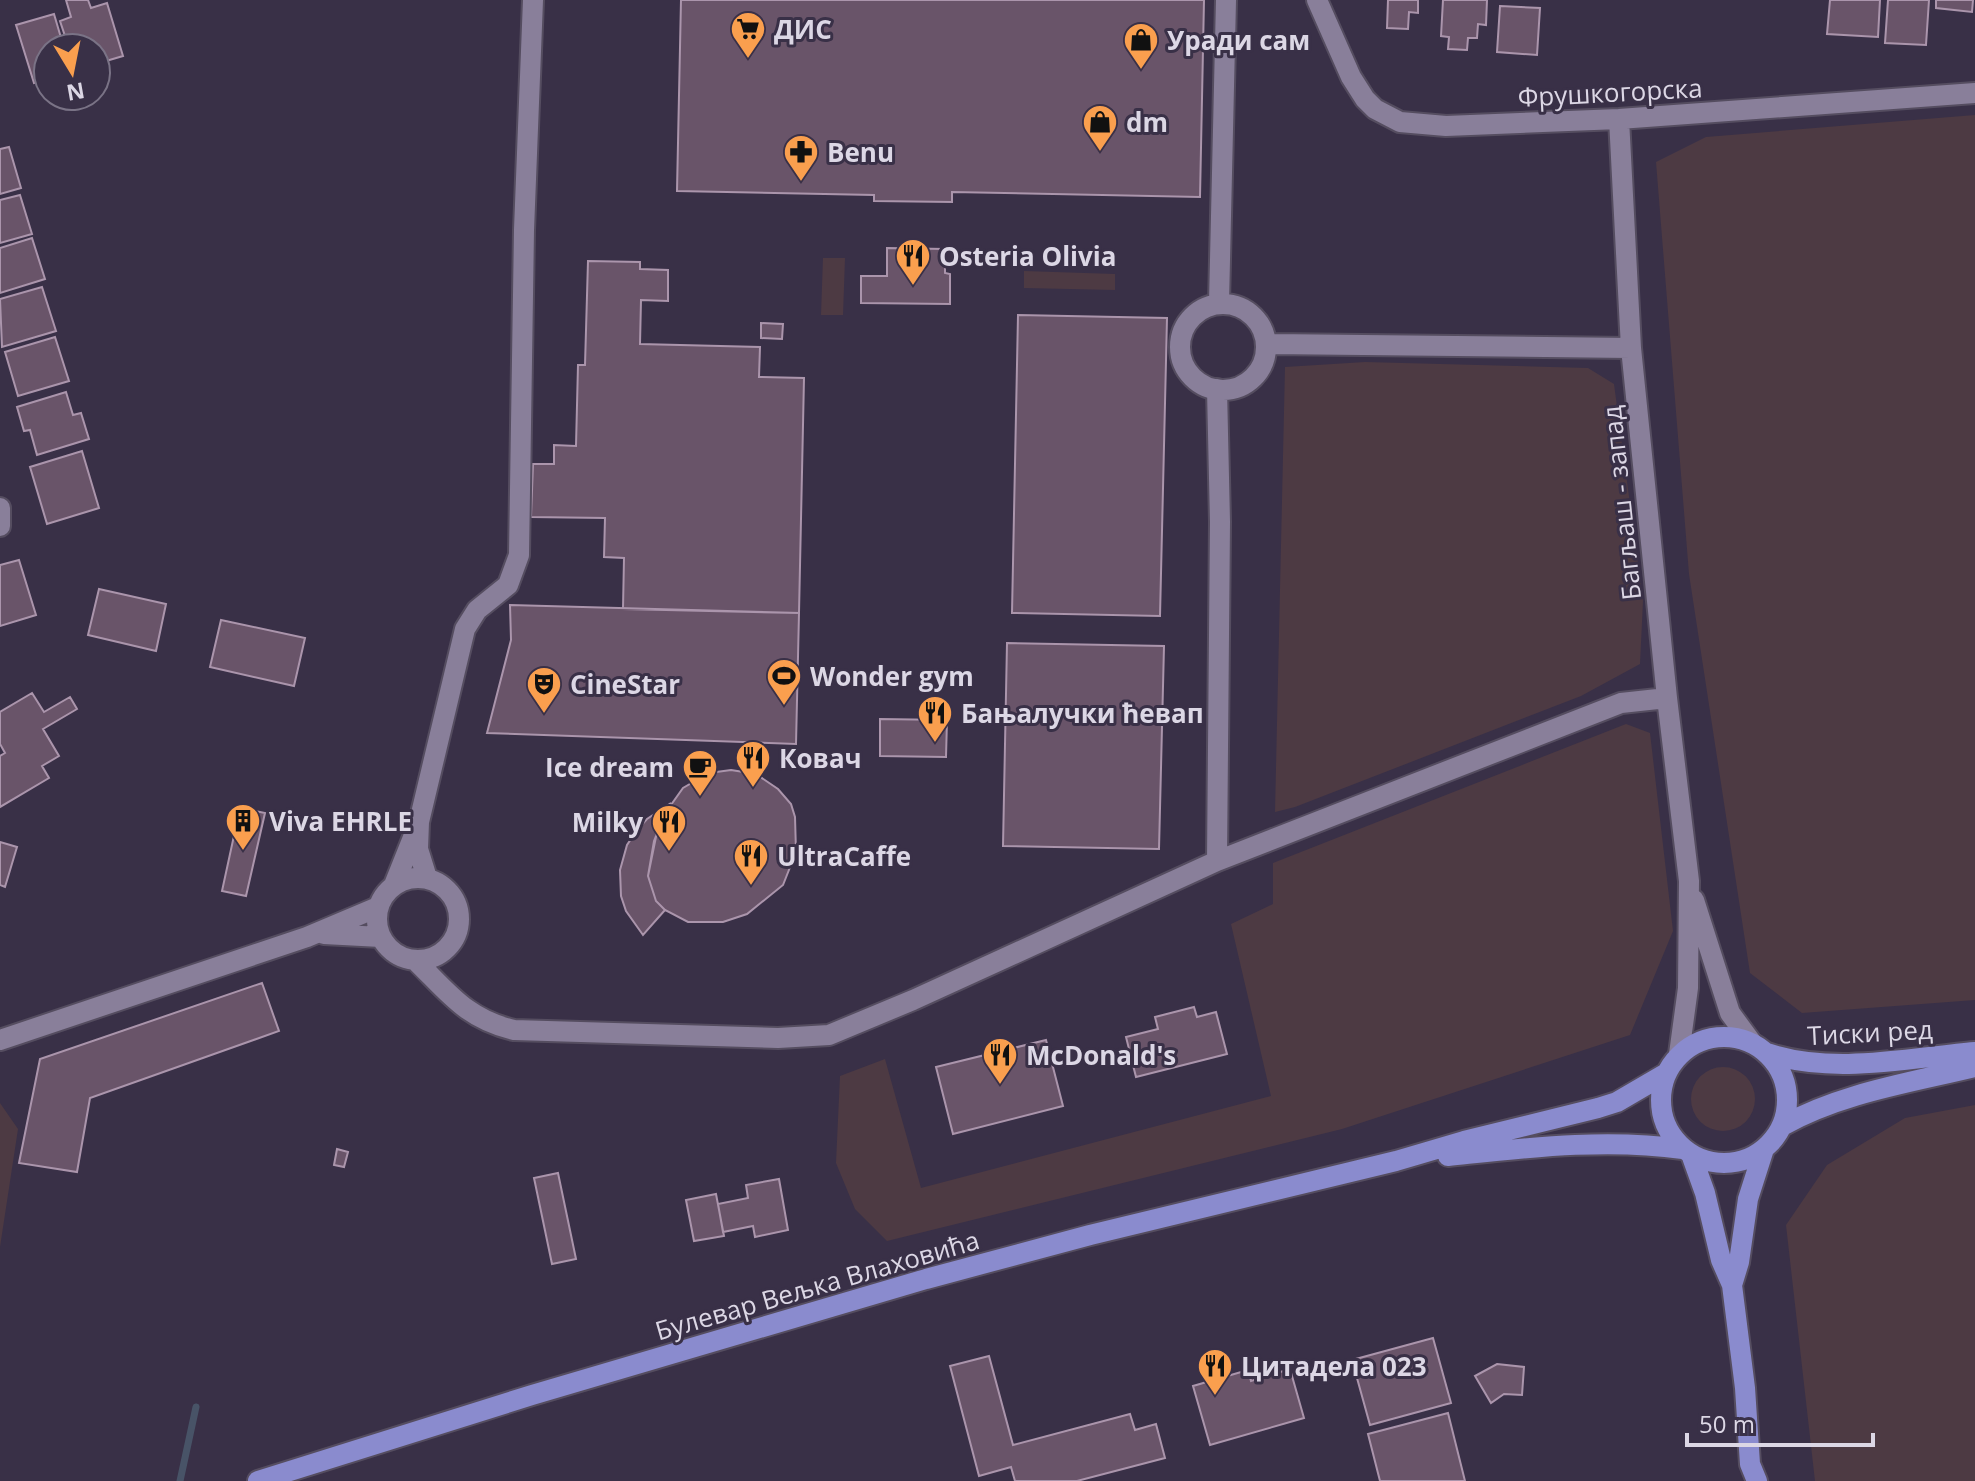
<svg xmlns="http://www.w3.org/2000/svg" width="1975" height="1481" viewBox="0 0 1975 1481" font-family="'Open Sans',sans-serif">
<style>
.green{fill:#4d3a43}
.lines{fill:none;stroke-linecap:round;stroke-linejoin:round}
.stream{stroke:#485367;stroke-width:7}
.building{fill:#695469;stroke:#ab95ac;stroke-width:2}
.minor-casing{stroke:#554d60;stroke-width:24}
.major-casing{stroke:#554d60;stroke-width:24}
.minor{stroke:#897f9a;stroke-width:20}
.major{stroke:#8a8bce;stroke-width:20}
.labels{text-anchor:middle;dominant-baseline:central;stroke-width:6;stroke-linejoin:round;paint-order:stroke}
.poi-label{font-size:26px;font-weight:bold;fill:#dcd7e5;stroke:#393047;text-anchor:start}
.street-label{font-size:26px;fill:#dcd7e5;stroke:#393047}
</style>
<rect width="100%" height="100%" fill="#393047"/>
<!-- green -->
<path class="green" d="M1975,115V1000L1802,1013L1750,973L1689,574L1656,162L1706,137Z
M823,258H845L843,315H821Z
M1024,271L1115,274V290L1024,288Z
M1365,362L1588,368L1614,384L1643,601L1640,664L1581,696L1295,807L1275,812L1285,367Z
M1626,724L1650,733L1673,931L1630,1035L1342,1129L887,1241L855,1209L836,1163L840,1076L885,1059L921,1188L1271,1096L1231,924L1273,904V863Z
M1691 1099a32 32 0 1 1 64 0a32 32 0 1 1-64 0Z
M0,1103L18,1129L0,1247Z
M1975,1105V1481H1815L1786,1225L1827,1165L1905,1118Z"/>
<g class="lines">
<!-- stream -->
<path class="stream" d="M180,1481L196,1407"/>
</g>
<!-- building -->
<path class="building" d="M66,0H88L91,8L107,3L123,56L96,64V48H69L60,21L71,17Z
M681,0H1204L1200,197L952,192V202L874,201V195L677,191Z
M1388,0H1418V13L1409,12L1408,29L1387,28Z
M1443,0H1487L1486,25L1478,24L1477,38H1468L1467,50L1448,49L1449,37L1441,36Z
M1830,0H1880L1878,37L1827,34Z
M1888,0H1929L1926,45L1885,43Z
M1936,0H1973L1972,12L1936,8Z
M1500,6L1540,8L1537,55L1497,52Z
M54,14L64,48H48V79L34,83L16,25Z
M9,147L21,188L0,194V149Z
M20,195L32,234L0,243V200Z
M32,238L45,279L0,293V248Z
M887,248L945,249V273L950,274V304L861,303V276H887Z
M588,261L640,262V269L668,270V301L641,300L640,344L760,347L759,377L804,378L799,613L623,609L624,558L604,557L605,518L531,517L533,464H554V445L576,446L578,365H585Z
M42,287L56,331L2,347L0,299Z
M1018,315L1167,318L1160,616L1012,613Z
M761,323L783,324L782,339L761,338Z
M55,337L69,381L18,396L5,352Z
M66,392L73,415L81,413L89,439L37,455L30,430L24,431L17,407Z
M82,451L99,508L47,524L30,467Z
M19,560L36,615L0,626V565Z
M99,589L166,604L156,651L88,635Z
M510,605L799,613L796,744L487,733L511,640Z
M221,620L305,638L294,686L210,667Z
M1007,643L1164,646L1159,849L1003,846Z
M32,693L44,712L70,697L77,709L43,729L59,756L42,766L49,778L0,807V756L5,753L0,744V712Z
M880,719L947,720L946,757L880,756Z
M731,770L756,774L778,789L791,804L795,817L796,852L783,885L747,914L723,922H688L665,910L656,901L648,876L654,841L666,812L683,788L709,773Z
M671,803L658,827L648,876L656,901L665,910L643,935L626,911L621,896L620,870L627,845L637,830L647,819Z
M240,808L265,813L246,896L222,891Z
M0,842L17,847L5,887L0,885Z
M262,983L279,1031L90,1098L77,1172L19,1163L40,1059Z
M1194,1007L1197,1017L1216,1012L1227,1054L1136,1077L1126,1037L1158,1029L1155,1017Z
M1046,1040L1063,1106L953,1134L936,1067Z
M337,1149L348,1152L344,1167L334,1165Z
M558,1173L576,1259L552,1264L534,1178Z
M779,1179L788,1230L755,1237L753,1226L723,1232L718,1204L748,1198L746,1185Z
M716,1194L724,1236L694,1241L686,1200Z
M1433,1338L1451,1403L1370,1425L1352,1360Z
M989,1356L1013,1445L1130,1414L1135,1430L1156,1424L1165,1458L1077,1481H1015L1011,1467L979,1476L950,1366Z
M1497,1364L1524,1367L1522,1395L1504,1394L1491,1403L1475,1376Z
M1290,1369L1304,1418L1210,1445L1193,1386L1248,1370L1251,1381Z
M1448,1413L1465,1481H1380L1368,1434Z"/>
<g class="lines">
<defs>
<path id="minor" d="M1317,0L1351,77L1365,99L1375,109L1400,122L1446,126L1619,119L1975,93
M1619,119L1631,348L1667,698L1689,881L1688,988L1679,1054
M1219,303L1226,0
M1180 347a43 43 0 1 1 86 0a43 43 0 1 1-86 0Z
M1266,344L1631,348
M0,508V526
M1217,861L1220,522L1217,389
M377 919a41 41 0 1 1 82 0a41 41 0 1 1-82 0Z
M427,878L418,849L419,822L465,629L477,610L508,585L519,555L524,230L533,0
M394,885L416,830
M1694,900L1730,1013L1752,1043
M324,934L381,937
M415,960C448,992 466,1019 514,1030L778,1038L829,1035L913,1000L1217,861L1621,703L1667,698
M0,1040L307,937L378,907"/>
<path id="major" d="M1661 1100a63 63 0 1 1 126 0a63 63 0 1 1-126 0Z
M1767,1053C1833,1075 1908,1058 1975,1052
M1782,1126C1841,1093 1909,1083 1975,1067
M1691,1154L1705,1193L1721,1260L1732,1285L1745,1388L1750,1464L1757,1481
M1448,1156C1526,1148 1604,1138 1683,1149
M1732,1285L1739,1262L1748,1199L1764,1149
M258,1481L532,1395L926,1279L1090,1235L1396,1161L1464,1141L1598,1108L1617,1102L1665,1074"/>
</defs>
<!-- minor casing -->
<use href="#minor" class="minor-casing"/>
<!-- major casing -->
<use href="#major" class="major-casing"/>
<!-- minor -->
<use href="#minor" class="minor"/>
<!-- major -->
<use href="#major" class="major"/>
</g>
<!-- icons -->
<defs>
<symbol id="supermarket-pin" viewBox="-11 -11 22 30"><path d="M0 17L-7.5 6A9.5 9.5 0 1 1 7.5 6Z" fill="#fa9f4e" stroke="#393047"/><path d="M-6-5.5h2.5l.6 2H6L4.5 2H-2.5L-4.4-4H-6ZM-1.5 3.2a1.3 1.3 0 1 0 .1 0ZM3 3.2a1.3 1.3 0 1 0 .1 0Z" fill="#111"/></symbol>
<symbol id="shop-pin" viewBox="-11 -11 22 30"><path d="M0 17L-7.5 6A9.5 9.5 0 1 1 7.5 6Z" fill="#fa9f4e" stroke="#393047"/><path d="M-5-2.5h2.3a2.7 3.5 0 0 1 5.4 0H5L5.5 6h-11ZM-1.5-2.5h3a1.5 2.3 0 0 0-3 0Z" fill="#111"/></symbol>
<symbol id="pharmacy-pin" viewBox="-11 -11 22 30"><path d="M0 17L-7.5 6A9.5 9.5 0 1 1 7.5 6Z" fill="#fa9f4e" stroke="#393047"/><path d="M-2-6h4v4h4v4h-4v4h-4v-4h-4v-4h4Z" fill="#111"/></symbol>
<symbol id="restaurant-pin" viewBox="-11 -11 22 30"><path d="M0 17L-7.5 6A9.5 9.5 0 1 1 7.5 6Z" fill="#fa9f4e" stroke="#393047"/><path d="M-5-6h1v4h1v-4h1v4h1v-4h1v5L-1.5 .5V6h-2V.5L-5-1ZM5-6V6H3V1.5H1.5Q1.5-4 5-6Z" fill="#111"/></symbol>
<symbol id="stadium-pin" viewBox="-11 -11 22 30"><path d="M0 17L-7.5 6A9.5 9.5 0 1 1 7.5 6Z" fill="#fa9f4e" stroke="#393047"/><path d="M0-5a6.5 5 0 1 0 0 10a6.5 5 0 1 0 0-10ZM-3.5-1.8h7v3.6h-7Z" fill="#111"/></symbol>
<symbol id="theatre-pin" viewBox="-11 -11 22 30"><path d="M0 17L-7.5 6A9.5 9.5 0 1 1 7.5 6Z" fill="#fa9f4e" stroke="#393047"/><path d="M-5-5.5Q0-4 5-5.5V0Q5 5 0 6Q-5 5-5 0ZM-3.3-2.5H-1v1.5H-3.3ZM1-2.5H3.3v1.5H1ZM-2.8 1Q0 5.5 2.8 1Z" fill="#111"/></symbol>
<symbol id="cafe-pin" viewBox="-11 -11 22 30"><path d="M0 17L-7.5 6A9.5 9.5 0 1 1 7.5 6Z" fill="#fa9f4e" stroke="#393047"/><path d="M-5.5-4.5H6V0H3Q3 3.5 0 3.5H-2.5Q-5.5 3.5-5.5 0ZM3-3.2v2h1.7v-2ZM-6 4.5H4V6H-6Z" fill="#111"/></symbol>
<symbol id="building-pin" viewBox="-11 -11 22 30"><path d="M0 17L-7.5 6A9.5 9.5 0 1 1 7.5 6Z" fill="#fa9f4e" stroke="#393047"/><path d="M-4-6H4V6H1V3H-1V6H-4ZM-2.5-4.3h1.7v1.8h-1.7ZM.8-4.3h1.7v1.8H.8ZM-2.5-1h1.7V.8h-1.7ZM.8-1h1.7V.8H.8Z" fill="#111"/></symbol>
</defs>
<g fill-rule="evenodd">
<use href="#supermarket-pin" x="728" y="9" width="40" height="54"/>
<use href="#shop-pin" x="1121" y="20" width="40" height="54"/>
<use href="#shop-pin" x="1080" y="102" width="40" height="54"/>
<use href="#pharmacy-pin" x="781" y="132" width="40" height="54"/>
<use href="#restaurant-pin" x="893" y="236" width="40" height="54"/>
<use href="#stadium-pin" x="764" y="656" width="40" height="54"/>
<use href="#theatre-pin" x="524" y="664" width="40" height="54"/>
<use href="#restaurant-pin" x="915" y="693" width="40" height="54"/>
<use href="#restaurant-pin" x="733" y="738" width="40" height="54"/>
<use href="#cafe-pin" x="680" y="747" width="40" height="54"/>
<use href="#building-pin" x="223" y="801" width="40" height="54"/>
<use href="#restaurant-pin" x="649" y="802" width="40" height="54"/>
<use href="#restaurant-pin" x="731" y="836" width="40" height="54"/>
<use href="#restaurant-pin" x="980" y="1035" width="40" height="54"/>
<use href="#restaurant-pin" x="1195" y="1346" width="40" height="54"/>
</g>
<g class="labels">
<!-- poi labels -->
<g class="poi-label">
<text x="774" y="29">ДИС</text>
<text x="1167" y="40">Уради сам</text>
<text x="1126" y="122">dm</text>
<text x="827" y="152">Benu</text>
<text x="939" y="256">Osteria Olivia</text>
<text x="810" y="676">Wonder gym</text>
<text x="570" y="684">CineStar</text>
<text x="961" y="713">Бањалучки ћевап</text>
<text x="779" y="758">Ковач</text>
<text x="674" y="767" text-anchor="end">Ice dream</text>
<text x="269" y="821">Viva EHRLE</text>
<text x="643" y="822" text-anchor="end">Milky</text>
<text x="777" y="856">UltraCaffe</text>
<text x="1026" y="1055">McDonald's</text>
<text x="1241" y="1366">Цитадела 023</text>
</g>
<!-- street labels -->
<g class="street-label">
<text transform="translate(1610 92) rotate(-3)">Фрушкогорска</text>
<text transform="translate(1621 503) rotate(-96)">Багљаш - запад</text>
<text transform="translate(1870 1032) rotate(-3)">Тиски ред</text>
<text transform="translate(817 1285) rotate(-16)">Булевар Вељка Влаховића</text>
</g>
</g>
<!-- north arrow -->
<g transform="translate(72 72) rotate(170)"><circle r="38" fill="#393047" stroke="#7a7386" stroke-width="2"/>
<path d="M0-6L14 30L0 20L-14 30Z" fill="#fa9f4e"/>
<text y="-12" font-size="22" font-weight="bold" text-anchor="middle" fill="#dcd7e5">N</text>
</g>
<!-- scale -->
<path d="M1687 1433v12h186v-12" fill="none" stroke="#dcd7e5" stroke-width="4"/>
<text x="1699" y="1433" font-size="24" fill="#dcd7e5" stroke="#393047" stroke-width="6" paint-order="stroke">50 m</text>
</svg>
